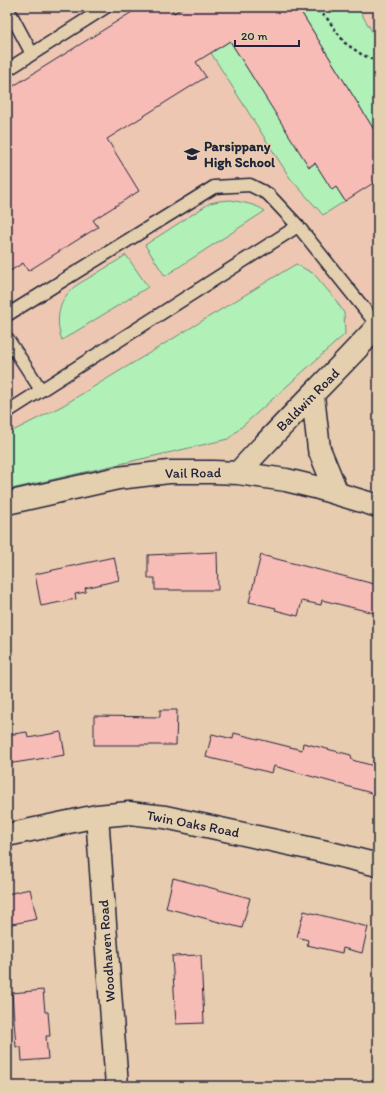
<svg xmlns="http://www.w3.org/2000/svg" width="385" height="1093" viewBox="0 0 385 1093" font-family="Itim,sans-serif">
<style>
.built{fill:#edc7b2}
.green{fill:#b1f1b8;stroke:#6a8a7a}
.building{fill:#f8bcb7;stroke:#22223b}
.lines{fill:none;stroke-linecap:round;stroke-linejoin:round}
.service-casing{stroke:#22223b;stroke-width:15}
.minor-casing{stroke:#22223b;stroke-width:25}
.tertiary-casing{stroke:#22223b;stroke-width:25}
.path{stroke:#22223b;stroke-width:2.5;stroke-dasharray:3 3;stroke-linecap:butt}
.service{stroke:#e4d0ae;stroke-width:12}
.minor{stroke:#e4d0ae;stroke-width:22}
.tertiary{stroke:#e4d0ae;stroke-width:22}
.labels{text-anchor:middle;dominant-baseline:central;stroke-width:3;stroke-linejoin:round;paint-order:stroke}
.poi-label{font-size:14px;font-weight:bold;fill:#22223b;stroke:#e4d0ae;text-anchor:start}
.street-label{font-size:14px;fill:#22223b;stroke:#e4d0ae}
</style>
<rect width="100%" height="100%" fill="#e8ccb0"/>
<filter id="ink" filterUnits="userSpaceOnUse"><feTurbulence type="fractalNoise" baseFrequency=".025" numOctaves="2"/><feDisplacementMap in="SourceGraphic" scale="8" xChannelSelector="R" yChannelSelector="G"/><feConvolveMatrix kernelMatrix="1 2 1 2 8 2 1 2 1" color-interpolation-filters="sRGB"/></filter>
<g filter="url(#ink)">
<!-- built -->
<path class="built" d="M7,7H378V300L345,334L228,439L7,490Z"/>
<!-- green -->
<path class="green" d="M298,7H357L378,41V125L373,128Z
M230,41L310,167L315,163L332,189L336,187L345,201L323,215L290,178L211,53Z
M231,200C243,203 256,204 265,211L165,276L145,245L210,203L219,201Z
M126,255L148,287L62,340C55,322 58,301 73,288C79,283 87,279 94,275C105,268 116,262 126,255Z
M296,264L314,274L335,299L344,313L345,334L228,439L7,490V434L62,406Z"/>
<!-- building -->
<path class="building" d="M140,7H170L174,13L184,7H298L378,136V180L345,201L336,187L332,190L315,163L309,167L230,41L196,62L206,77L107,139L139,191L93,220L98,227L28,271L23,263L7,273V90Z
M217,552L218,590H155V578H148V555Z
M261,555L378,585V614L322,600L321,605L302,601L298,616L275,610L276,608L249,602Z
M114,557L119,580L85,588L86,592L75,594L76,599L41,606L35,574Z
M160,710H177L176,745H94V716L160,717Z
M27,732L28,738L61,732L65,755L7,764V735Z
M234,733L302,750L303,743L351,755L352,760L378,767L375,794L274,766L272,773L206,757L212,734L233,739Z
M173,878L250,898L242,928L166,908Z
M30,889L37,919L7,925V894Z
M304,911L368,927L362,953L343,948L342,953L307,945L308,940L297,937Z
M201,955L204,1023L176,1024L172,956Z
M43,990L45,1012H48L50,1036H46L48,1059L22,1061L21,1047H16L12,993Z"/>
<g class="lines">
<defs>
<path id="service" d="M7,7L32,54
M7,70L106,7
M7,315L214,187L250,185L268,194L298,226L378,326
M7,338L41,390
M7,412L298,226"/>
<path id="minor" d="M97,816L117,1086
M7,835L97,816L129,813L165,817L322,851L378,865"/>
<path id="tertiary" d="M313,396L319,449L337,493
M238,473C283,423 332,376 378,326
M7,503L118,478L169,472H213L238,473L286,480L315,487L378,506"/>
</defs>
<!-- service casing -->
<use href="#service" class="service-casing"/>
<!-- minor casing -->
<use href="#minor" class="minor-casing"/>
<!-- tertiary casing -->
<use href="#tertiary" class="tertiary-casing"/>
<!-- path -->
<path class="path" d="M306,7L318,11L326,17L345,43L361,54L378,62"/>
<!-- service -->
<use href="#service" class="service"/>
<!-- minor -->
<use href="#minor" class="minor"/>
<!-- tertiary -->
<use href="#tertiary" class="tertiary"/>
</g>
</g>
<!-- icons -->
<defs>
<symbol id="school-bare" viewBox="-9 -9 18 18"><path d="M0-5L7-2L0 1L-7-2ZM-4 1L0 2.5L4 1V4Q0 6-4 4Z" fill="#22223b" stroke="#e4d0ae" stroke-width="2.5" paint-order="stroke"/></symbol>
</defs>
<g fill-rule="evenodd">
<use href="#school-bare" x="181" y="143" width="22" height="22"/>
</g>
<g class="labels">
<!-- poi labels -->
<g class="poi-label">
<text x="204" y="146">Parsippany<tspan x="204" dy="16">High School</tspan></text>
</g>
<!-- street labels -->
<g class="street-label">
<text transform="translate(308 400) rotate(-45)">Baldwin Road</text>
<text transform="translate(193 473) rotate(-1)">Vail Road</text>
<text transform="translate(193 824) rotate(11)">Twin Oaks Road</text>
<text transform="translate(107 951) rotate(-94)">Woodhaven Road</text>
</g>
</g>
<!-- margin -->
<rect width="385" height="1093" fill="none" stroke="#e4d0ae" stroke-width="24"/>
<rect x="12" y="12" width="361" height="1069" fill="none" stroke="#22223b" stroke-width="1.5" filter="url(#ink)"/>
<!-- scale -->
<path d="M235 40v6h64v-6" fill="none" stroke="#22223b" stroke-width="2"/>
<text x="241" y="40" font-size="12" fill="#22223b" stroke="#e4d0ae" stroke-width="3" paint-order="stroke">20 m</text>
</svg>
